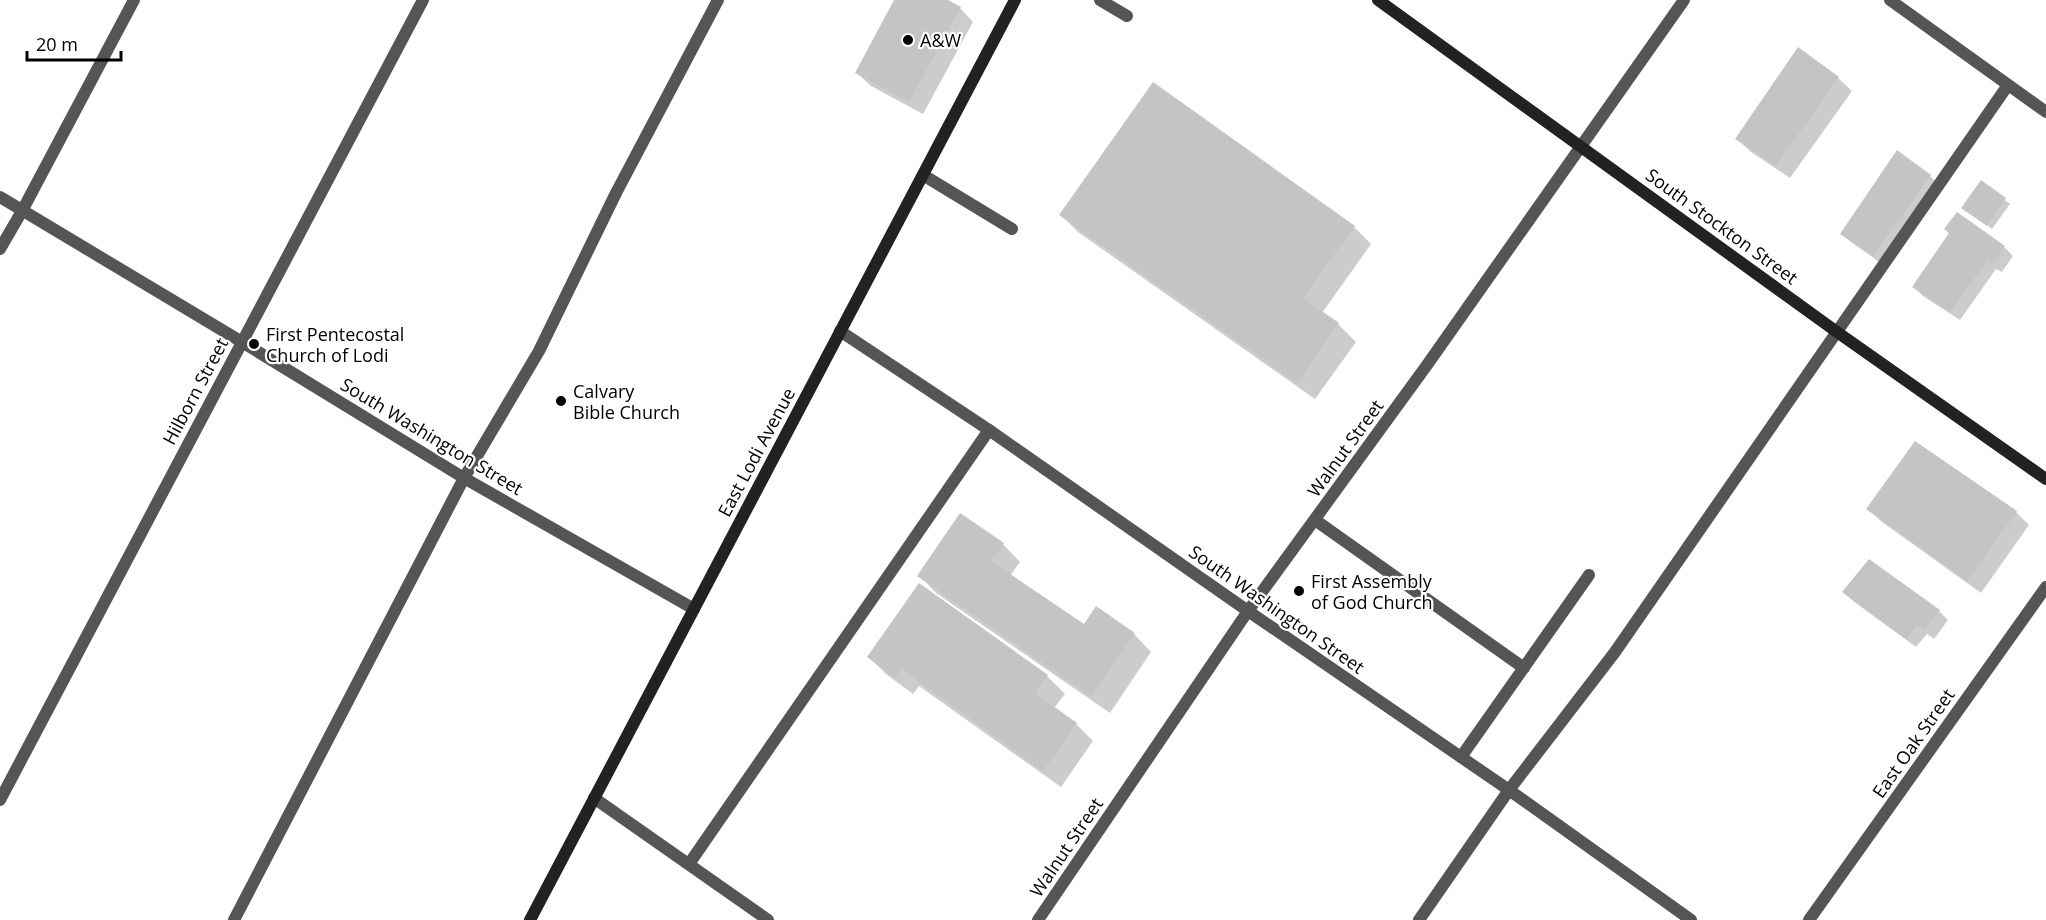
<svg xmlns="http://www.w3.org/2000/svg" width="2046" height="920" viewBox="0 0 2046 920" font-family="'Open Sans',sans-serif">
<style>
.shadow{fill:#0003}
.building{fill:#c4c4c4}
.lines{fill:none;stroke-linecap:round;stroke-linejoin:round}
.lane{stroke:#555;stroke-width:12}
.street{stroke:#555;stroke-width:12}
.secondary{stroke:#222;stroke-width:12}
.poi-dot{fill:#000;stroke:#fff;stroke-width:2}
.labels{text-anchor:middle;dominant-baseline:central;stroke-width:4.5;stroke-linejoin:round;paint-order:stroke}
.poi-label{font-size:18px;fill:#000;stroke:#fff;text-anchor:start}
.street-label{font-size:18px;fill:#000;stroke:#fff}
</style>
<rect width="100%" height="100%" fill="#fff"/>
<!-- shadow -->
<path class="shadow" d="M896,0H945L960,8L973,22L923,114L871,86L857,73Z
M1838,78L1852,91L1790,178L1751,152L1737,139Z
M1930,176L1939,185L1882,264L1851,242L1842,233Z
M1982,182L2010,204L1992,229L1963,208Z
M1061,215L1354,227L1371,244L1322,313L1338,324L1356,342L1315,399L1078,232Z
M2004,247L2013,256L2002,272L1996,269L1960,320L1923,296L1914,287Z
M1868,509L2016,512L2029,525L1981,593L1882,522Z
M1003,544L1020,562L1010,576L1084,626L1134,634L1151,652L1110,713L936,593L919,575Z
M919,585L1047,676L1065,694L1054,708L1076,724L1093,741L1061,787L919,686L913,694L886,674L869,657Z
M1844,592L1939,611L1948,620L1934,639L1927,634L1916,647L1853,601Z"/>
<!-- building -->
<path class="building" d="M894,0H948L961,7L909,102L855,73Z
M1798,47L1839,77L1776,166L1735,139Z
M1153,82L1355,226L1303,298L1339,323L1297,383L1059,215Z
M1897,150L1931,175L1873,256L1840,234Z
M1981,180L2006,198L1987,226L1961,208Z
M1957,212L2005,246L1992,264L1987,261L1950,312L1912,287L1949,233L1944,229Z
M1915,441L2017,511L1967,581L1866,509Z
M960,513L1004,543L991,561L1084,624L1096,606L1135,633L1092,697L917,576Z
M1869,559L1940,610L1924,631L1917,626L1906,639L1842,592Z
M919,583L1048,675L1035,693L1077,723L1043,771L901,669L895,678L867,657Z"/>
<g class="lines">
<!-- lane -->
<path class="lane" d="M1100,0L1127,16
M1890,0L2046,112
M923,175L1012,229
M0,249L22,211L134,0
M1315,520L1524,668
M1461,757L1589,575
M594,798L768,920
M689,864L989,430
M234,920L464,478L539,351L616,193L718,0
M1419,920L1509,790L1615,652L2008,85"/>
<!-- street -->
<path class="street" d="M0,197L242,342L464,478L694,609
M840,331L989,430L1248,611L1509,790L1691,920
M0,800L423,0
M1038,920L1248,611L1427,365L1684,0
M1809,920L2046,587"/>
<!-- secondary -->
<path class="secondary" d="M1378,0L1837,332L2046,479
M530,920L1015,0"/>
</g>
<!-- markers -->
<g class="poi-dot">
<circle cx="908" cy="40" r="6"/>
<circle cx="254" cy="344" r="6"/>
<circle cx="561" cy="401" r="6"/>
<circle cx="1299" cy="591" r="6"/>
</g>
<g class="labels">
<!-- poi labels -->
<g class="poi-label">
<text x="920" y="40">A&amp;W</text>
<text x="266" y="334">First Pentecostal<tspan x="266" dy="21">Church of Lodi</tspan></text>
<text x="573" y="391">Calvary<tspan x="573" dy="21">Bible Church</tspan></text>
<text x="1311" y="581">First Assembly<tspan x="1311" dy="21">of God Church</tspan></text>
</g>
<!-- street labels -->
<g class="street-label">
<text transform="translate(1722 226) rotate(36)">South Stockton Street</text>
<text transform="translate(195 391) rotate(-62)">Hilborn Street</text>
<text transform="translate(432 436) rotate(31)">South Washington Street</text>
<text transform="translate(1345 448) rotate(-54)">Walnut Street</text>
<text transform="translate(756 452) rotate(-62)">East Lodi Avenue</text>
<text transform="translate(1277 609) rotate(35)">South Washington Street</text>
<text transform="translate(1913 743) rotate(-55)">East Oak Street</text>
<text transform="translate(1066 847) rotate(-56)">Walnut Street</text>
</g>
</g>
<!-- scale -->
<path d="M27 51v9h94v-9" fill="none" stroke="#000000" stroke-width="3"/>
<text x="36" y="51" font-size="18" fill="#000000" stroke="#ffffff" stroke-width="4.5" paint-order="stroke">20 m</text>
</svg>
